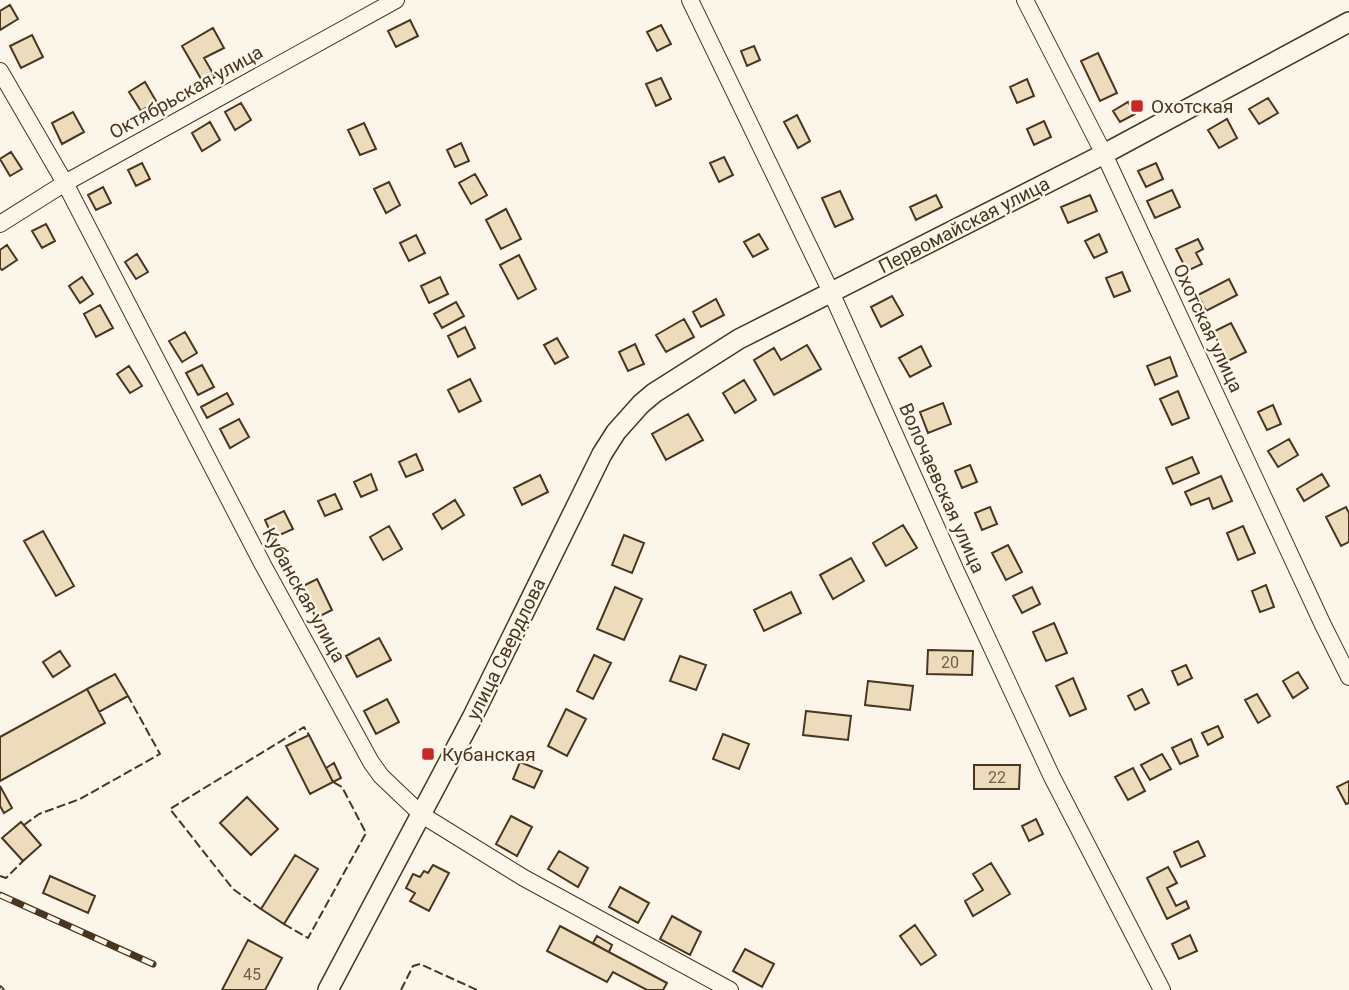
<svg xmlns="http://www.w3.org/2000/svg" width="1349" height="990" viewBox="0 0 1349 990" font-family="Roboto,sans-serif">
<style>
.building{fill:#ecdcbc;stroke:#4a3520;stroke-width:2}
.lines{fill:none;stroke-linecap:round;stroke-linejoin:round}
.minor-casing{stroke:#4a3520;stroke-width:18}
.major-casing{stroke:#4a3520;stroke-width:22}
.minor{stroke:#fbf6e9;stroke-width:16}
.major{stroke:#fbf6e9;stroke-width:19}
.rail-casing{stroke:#4a3520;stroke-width:7}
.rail{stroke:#fbf6e9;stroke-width:4.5;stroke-dasharray:13;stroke-linecap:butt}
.fence{stroke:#4a3520;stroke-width:2;stroke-dasharray:9 3.5;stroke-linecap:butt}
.poi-dot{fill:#c62828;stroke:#fbf6e9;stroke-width:2.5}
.labels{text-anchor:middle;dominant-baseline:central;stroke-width:5;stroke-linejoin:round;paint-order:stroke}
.number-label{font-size:16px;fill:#725f47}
.street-label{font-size:19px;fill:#4a3520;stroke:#fbf6e9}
.poi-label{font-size:19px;fill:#4a3520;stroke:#fbf6e9;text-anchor:start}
</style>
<rect width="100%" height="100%" fill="#fbf6e9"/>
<!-- building -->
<path class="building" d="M10,5L18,19L0,30V11Z
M410,20L418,36L396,47L388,31Z
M661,25L671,44L657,51L647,32Z
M213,28L224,48L204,58L215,77L204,84L182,46Z
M32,35L43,57L21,68L10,46Z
M754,46L760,60L747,66L741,51Z
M1098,53L1117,93L1100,101L1081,61Z
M661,78L671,99L656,106L646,84Z
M1027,79L1034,96L1017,103L1010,87Z
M145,82L156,101L141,111L129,92Z
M1268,98L1278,113L1259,124L1249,109Z
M1128,102L1135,114L1120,122L1113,111Z
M241,103L251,120L235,130L225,112Z
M73,112L84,132L62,144L52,123Z
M797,115L810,141L798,148L784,122Z
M1227,119L1237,138L1219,148L1208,130Z
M1044,121L1051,137L1034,145L1027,129Z
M210,122L220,140L202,151L192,133Z
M364,123L376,149L360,155L348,130Z
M461,143L469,161L455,167L447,150Z
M11,152L22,169L10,176L0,159Z
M724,157L733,175L719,182L710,163Z
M142,163L150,179L136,186L128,170Z
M1156,163L1163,179L1146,187L1138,171Z
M475,174L487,195L471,204L459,183Z
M389,182L400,205L386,213L374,189Z
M103,187L111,203L96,210L88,195Z
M1172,190L1180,207L1155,218L1147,201Z
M840,191L853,219L835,227L822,198Z
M936,195L942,207L916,220L910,207Z
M1090,195L1097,211L1068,223L1061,207Z
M506,209L521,239L501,249L486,220Z
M46,224L55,241L42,248L32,231Z
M759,234L768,249L753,257L744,242Z
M1099,234L1107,252L1094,258L1085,241Z
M416,235L425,253L409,261L400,243Z
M1198,239L1203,249L1196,253L1202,264L1187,271L1176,249Z
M7,245L17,260L2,270L0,268V250Z
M137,254L148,272L136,279L125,262Z
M519,255L536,289L518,299L500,265Z
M1122,272L1130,291L1114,297L1106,278Z
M82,277L93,294L80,303L69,286Z
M440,277L448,294L429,303L421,286Z
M1229,279L1237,295L1206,311L1198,295Z
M892,296L903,315L881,327L871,307Z
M716,299L724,315L701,327L693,312Z
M456,302L464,316L442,328L434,314Z
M100,305L113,328L96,337L84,314Z
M684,319L694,337L666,352L656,335Z
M1231,323L1246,352L1228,361L1213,332Z
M465,327L475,348L458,357L448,336Z
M185,332L197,353L182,362L169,341Z
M557,338L568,357L555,364L544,345Z
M635,344L644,364L628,371L619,352Z
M807,345L821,369L774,395L754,360L774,348L781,360Z
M921,346L931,366L910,377L899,358Z
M1170,357L1177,376L1155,385L1147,366Z
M202,365L214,387L198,395L186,373Z
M129,366L142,386L130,393L117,374Z
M470,379L481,401L459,412L448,390Z
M744,380L756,400L735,413L723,393Z
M1178,391L1189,418L1172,425L1160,399Z
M227,393L233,404L207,418L201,407Z
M943,403L951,424L928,433L920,412Z
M1273,405L1281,424L1267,430L1258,412Z
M688,414L703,440L666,460L652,434Z
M239,419L249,437L230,448L220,429Z
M1289,439L1298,455L1278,467L1268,451Z
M416,454L423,470L406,477L399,462Z
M1192,457L1199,473L1173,484L1166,468Z
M970,465L977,482L962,488L955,471Z
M371,474L377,490L361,497L354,482Z
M1322,474L1329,486L1304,501L1297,489Z
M540,475L548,492L522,505L514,488Z
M1221,476L1232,501L1213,509L1209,498L1191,505L1185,492Z
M335,494L342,509L325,516L318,501Z
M455,500L464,515L442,529L433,514Z
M990,507L997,524L982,530L975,513Z
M1346,507L1349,513V542L1341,546L1326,517Z
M284,511L293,529L273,538L265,520Z
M903,525L917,548L886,566L873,543Z
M389,526L402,549L383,560L370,537Z
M1243,526L1255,553L1238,560L1227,533Z
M43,531L74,586L56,596L24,541Z
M624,535L644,543L632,573L612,565Z
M1008,545L1022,572L1006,580L992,553Z
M851,558L864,581L833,599L820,575Z
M317,579L332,610L316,618L301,587Z
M1266,585L1274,607L1260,612L1252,591Z
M615,587L642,599L624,640L597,629Z
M1032,587L1040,604L1022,613L1013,596Z
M791,592L801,613L764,631L754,610Z
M1054,623L1067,653L1046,661L1033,632Z
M379,638L391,660L357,677L346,656Z
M928,650L973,651L972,675L927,674Z
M60,651L70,666L53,677L43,662Z
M594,655L611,663L593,699L577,691Z
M680,656L706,665L696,690L670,681Z
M1186,665L1192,678L1178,685L1172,671Z
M1298,672L1308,688L1293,698L1283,681Z
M115,674L128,696L99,712L87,689Z
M1073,678L1086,709L1070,716L1056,686Z
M868,681L913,686L910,710L865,705Z
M87,689L105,723L0,781V737Z
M1142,689L1149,703L1135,710L1128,696Z
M1257,694L1270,716L1258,723L1245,700Z
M387,699L399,722L376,734L364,711Z
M566,709L586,719L567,756L548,746Z
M806,711L851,716L848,740L803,735Z
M1218,726L1223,737L1208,745L1202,733Z
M723,734L749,744L739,769L713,759Z
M309,735L333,782L310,794L286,746Z
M1191,739L1198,756L1180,764L1172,748Z
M1162,754L1171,769L1150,780L1141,765Z
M520,762L542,771L534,788L513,779Z
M334,763L341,778L333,782L326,768Z
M974,765H1020L1019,789H974Z
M1133,768L1145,791L1128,800L1115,777Z
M1349,781V803L1346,804L1337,787Z
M0,786L12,808L4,813L0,806Z
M247,797L278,829L251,855L220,823Z
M511,816L532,827L517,856L496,844Z
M1036,819L1043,834L1029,841L1022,826Z
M21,822L41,845L23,861L2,838Z
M1198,841L1205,856L1181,867L1174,852Z
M559,851L588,868L578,887L548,869Z
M295,855L318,869L284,924L261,909Z
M991,863L1010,894L973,916L965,901L983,890L973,874Z
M433,865L449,873L429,911L410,901L415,893L406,888L413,874L420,877L424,871L428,873Z
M1168,867L1177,883L1167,888L1176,906L1186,901L1189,908L1167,919L1147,878Z
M50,876L95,896L88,913L43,893Z
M620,887L649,903L638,923L609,907Z
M672,916L701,932L690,955L660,939Z
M915,925L936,955L921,965L900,936Z
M560,926L667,983L663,990H647L613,972L607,982L547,951Z
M1190,935L1197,951L1179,959L1172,944Z
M597,936L612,945L609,952L593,943Z
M248,940L282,958L265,990H222Z
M745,949L774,964L762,987L733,971Z"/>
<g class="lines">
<defs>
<path id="minor" d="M690,0L831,292L956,571L1052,777L1162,990
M1025,0L1104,154L1323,625L1349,677
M0,71L65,183L263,565L371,762L381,776L422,815L524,878L730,990
M0,224L65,183L396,0"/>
<path id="major" d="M328,990L472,718L602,454L616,432L641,404L654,393L739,339L1104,154L1349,22"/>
</defs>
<!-- minor casing -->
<use href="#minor" class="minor-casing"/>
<!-- major casing -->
<use href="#major" class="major-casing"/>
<!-- minor -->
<use href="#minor" class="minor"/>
<!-- major -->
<use href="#major" class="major"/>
<defs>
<path id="rail" d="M0,895L153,964
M0,989L1,990"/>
</defs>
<!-- rail casing -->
<use href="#rail" class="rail-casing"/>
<!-- rail -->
<use href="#rail" class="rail"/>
<!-- fence -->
<path class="fence" d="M24,825L39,814L80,799L160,754L128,696
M0,876L6,878L23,861
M261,909L233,889L170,809L304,727L309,735
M284,924L308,938L366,833L342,787L333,782
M401,990L413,966L420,964L477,990"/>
</g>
<!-- markers -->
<g class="poi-dot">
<rect x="1130" y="99" width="14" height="14" rx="3.5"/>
<rect x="421" y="747" width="14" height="14" rx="3.5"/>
</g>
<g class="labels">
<!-- number labels -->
<g class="number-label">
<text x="950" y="662">20</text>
<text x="997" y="777">22</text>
<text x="252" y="974">45</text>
</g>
<!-- street labels -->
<g class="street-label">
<text transform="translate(186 92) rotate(-29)">Октябрьская улица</text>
<text transform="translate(964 225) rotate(-27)">Первомайская улица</text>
<text transform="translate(1208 328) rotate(65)">Охотская улица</text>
<text transform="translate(942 488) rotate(66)">Волочаевская улица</text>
<text transform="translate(304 595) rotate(61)">Кубанская улица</text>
<text transform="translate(506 649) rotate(-64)">улица Свердлова</text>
</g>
<!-- poi labels -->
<g class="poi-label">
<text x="1151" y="106">Охотская</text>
<text x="442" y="754">Кубанская</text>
</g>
</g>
</svg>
